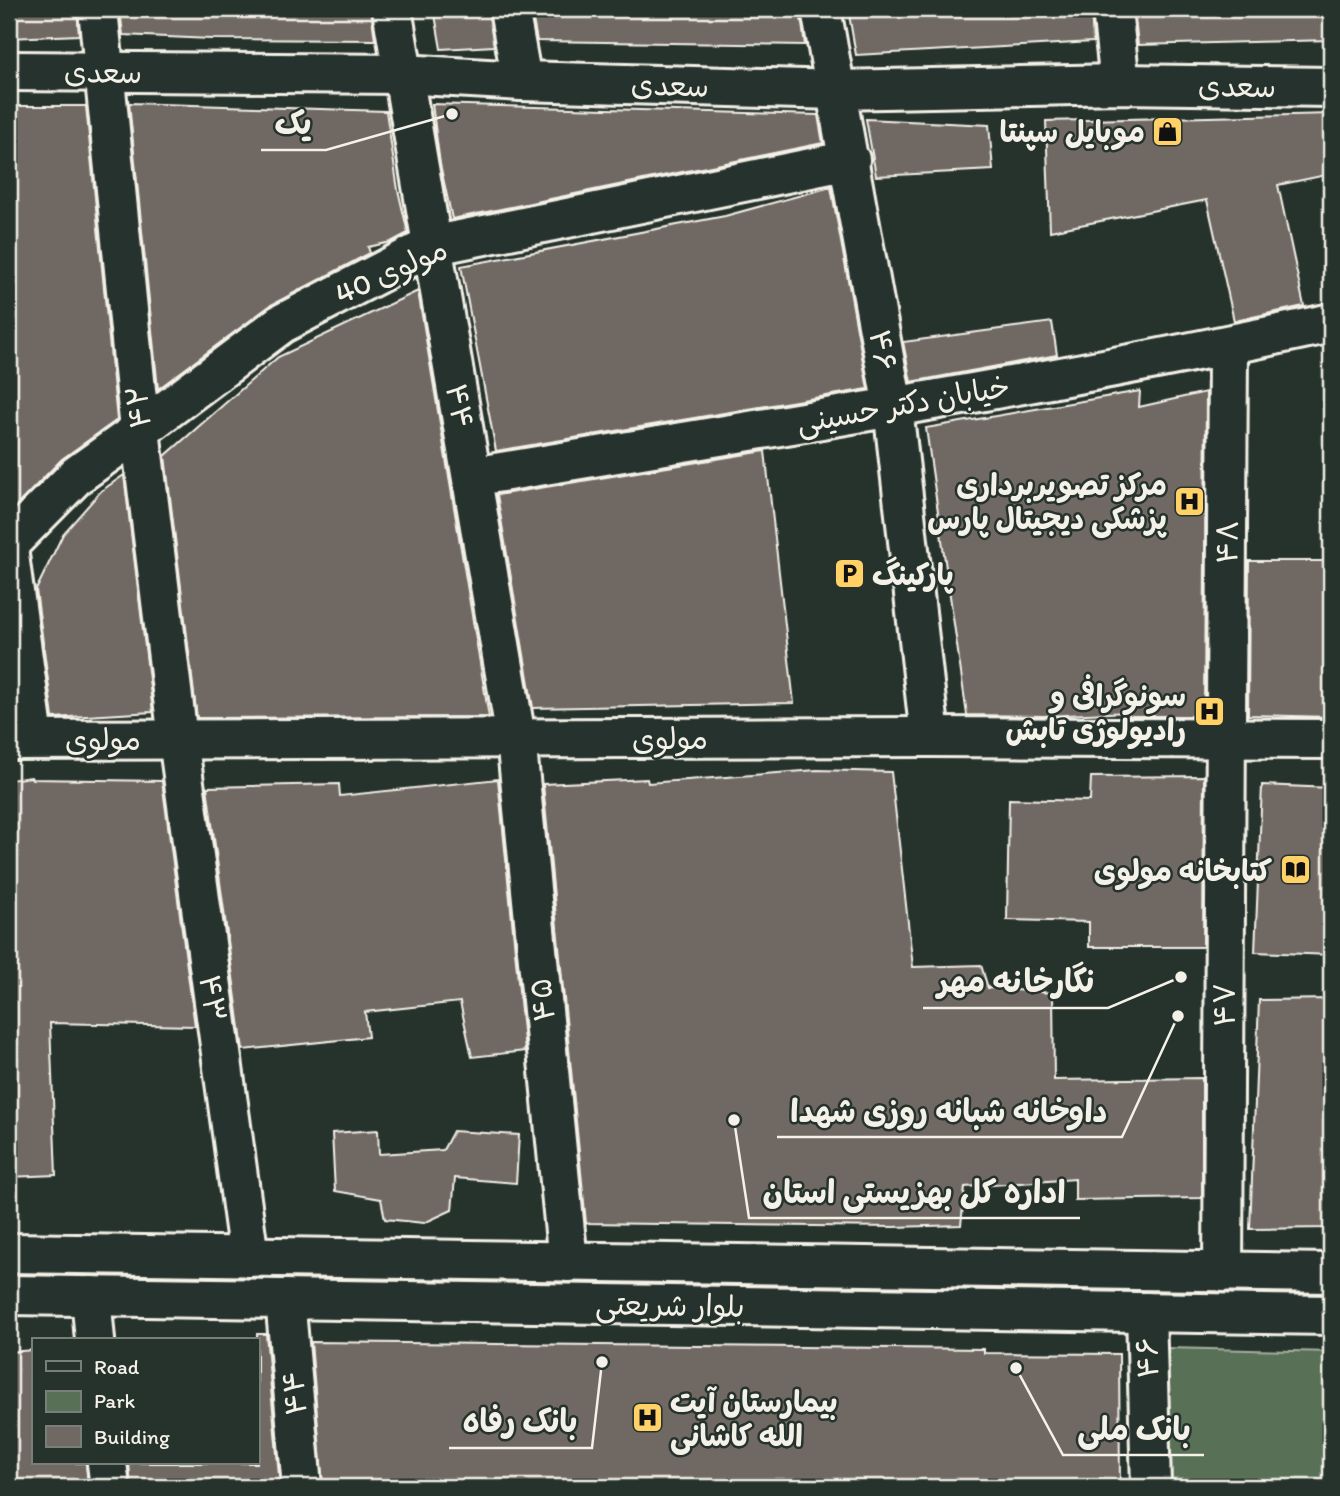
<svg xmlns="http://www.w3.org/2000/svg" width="1340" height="1496" viewBox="0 0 1340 1496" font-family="Itim,'Playpen Sans Arabic',sans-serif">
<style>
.green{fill:#587055;stroke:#a6b09e;stroke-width:2}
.building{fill:#706863;stroke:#f4f1e8;stroke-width:2}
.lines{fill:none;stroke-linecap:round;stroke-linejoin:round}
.minor-casing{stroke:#f4f1e8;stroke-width:44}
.major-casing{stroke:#f4f1e8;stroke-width:44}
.minor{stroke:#26332d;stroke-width:38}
.major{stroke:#26332d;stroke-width:38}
.labels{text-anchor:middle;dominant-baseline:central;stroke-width:5;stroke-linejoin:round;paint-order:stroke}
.street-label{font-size:30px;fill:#f4f1e8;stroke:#26332d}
.poi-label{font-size:30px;font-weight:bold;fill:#f4f1e8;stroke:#26332d;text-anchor:end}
.leader{fill:none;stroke:#f4f1e8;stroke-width:2.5}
.callout-dot{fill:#f4f1e8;stroke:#26332d;stroke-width:2.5}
.callout-label{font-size:32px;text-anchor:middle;font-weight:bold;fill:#f4f1e8;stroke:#26332d;stroke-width:5;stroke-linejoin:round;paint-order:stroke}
</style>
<rect width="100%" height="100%" fill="#26332d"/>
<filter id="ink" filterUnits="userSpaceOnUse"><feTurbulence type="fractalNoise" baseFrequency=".0143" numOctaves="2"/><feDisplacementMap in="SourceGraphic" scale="14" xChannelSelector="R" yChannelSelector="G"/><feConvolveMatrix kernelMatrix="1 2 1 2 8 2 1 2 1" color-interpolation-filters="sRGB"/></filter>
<g filter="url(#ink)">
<!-- green -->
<path class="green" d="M1168,1348L1331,1352V1487H1172Z"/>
<!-- building -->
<path class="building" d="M9,9H77L79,35L9,38Z
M120,9H371L375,40L211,39L123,35Z
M434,9H488L494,46L441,49Z
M531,9H800L805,45L537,41Z
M848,9H1091L1093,42L856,55Z
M1134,9H1331V40L1138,45Z
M129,103L386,111L398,190L408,233L391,242L368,247L370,253L271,305L158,389Z
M432,104L818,115L823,143L452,219L440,164Z
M9,106H86L117,420L62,459L9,513Z
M1331,114V174L1278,185L1304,306L1234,321L1207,200L1050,231L1046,121Z
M866,119L989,125L993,170L876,176Z
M831,187L868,389L496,451L461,266L725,216Z
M418,291L489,717L197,718L165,456L278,357Z
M1052,322L1057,355L911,382L903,342Z
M1140,391L1139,407L1206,392L1204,716H1129V712L1044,716L967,715L926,428Z
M765,451L794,703L533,708L497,495Z
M124,475L153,712L53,718L36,590L63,534L101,491Z
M1249,561H1331V717L1248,715Z
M817,770L891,772L913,967L981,965L988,988L1053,993L1054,1080L1202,1078V1198L1075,1200V1179L965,1187L961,1225L894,1227L586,1223L543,784L647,779L648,783Z
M1204,776L1203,947H1089V922L1007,920L1009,799L1090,801L1091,777Z
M31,777L32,779L162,781L195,1026L50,1023L56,1175L9,1177V780Z
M498,779L525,1051L472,1057L460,1002L365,1012L368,1037L243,1050L207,787L339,784L340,796Z
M1262,785L1331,788V955L1255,952Z
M1331,999V1228L1250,1229L1259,1000Z
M378,1130L379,1154L443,1150L453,1131L519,1135L516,1183L455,1178L452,1210L424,1223L385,1219L381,1199L335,1191L332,1133Z
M257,1334H266L280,1487H131L129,1463H257Z
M311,1342L984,1349V1353L1119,1354L1120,1487H323Z
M33,1350V1463H86L88,1487H9V1352Z"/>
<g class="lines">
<defs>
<path id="minor" d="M98,9L140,430L178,739L249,1257
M392,9L516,738L568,1262
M509,9L522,81
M821,9L893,407L930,737
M1112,9L1120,84
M472,477C759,429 1047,385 1331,323
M9,544L77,475L140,430L281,324L431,246L850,160
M9,555L34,739
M1223,1272L1228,346
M91,1296L95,1340
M285,1299L302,1487
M1146,1312L1151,1487
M107,1463L110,1487"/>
<path id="major" d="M9,71L402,74L522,81L837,90L1120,84L1331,87
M9,740L930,737L1331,739
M9,1253L1331,1273
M9,1295L1331,1315"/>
</defs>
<!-- minor casing -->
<use href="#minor" class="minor-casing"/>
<!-- major casing -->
<use href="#major" class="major-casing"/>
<!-- minor -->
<use href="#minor" class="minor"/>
<!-- major -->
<use href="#major" class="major"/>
</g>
</g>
<!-- icons -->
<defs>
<symbol id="shop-square" viewBox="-11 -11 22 22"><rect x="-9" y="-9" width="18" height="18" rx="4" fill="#ffd166" stroke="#26332d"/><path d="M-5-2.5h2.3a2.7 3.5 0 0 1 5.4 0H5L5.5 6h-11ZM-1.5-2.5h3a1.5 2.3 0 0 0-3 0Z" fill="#111"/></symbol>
<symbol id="hospital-square" viewBox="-11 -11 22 22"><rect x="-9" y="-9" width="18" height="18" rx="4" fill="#ffd166" stroke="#26332d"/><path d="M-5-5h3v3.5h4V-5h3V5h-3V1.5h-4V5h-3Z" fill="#111"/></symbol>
<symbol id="parking-square" viewBox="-11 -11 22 22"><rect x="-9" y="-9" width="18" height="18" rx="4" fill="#ffd166" stroke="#26332d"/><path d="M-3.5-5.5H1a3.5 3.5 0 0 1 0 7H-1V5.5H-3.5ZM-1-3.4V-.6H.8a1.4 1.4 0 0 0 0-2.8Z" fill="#111"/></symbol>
<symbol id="library-square" viewBox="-11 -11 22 22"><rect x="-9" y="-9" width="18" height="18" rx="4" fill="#ffd166" stroke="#26332d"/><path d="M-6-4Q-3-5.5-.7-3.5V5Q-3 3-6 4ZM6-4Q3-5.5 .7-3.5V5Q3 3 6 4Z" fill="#111"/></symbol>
</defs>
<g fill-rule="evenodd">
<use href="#shop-square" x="1150" y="114" width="35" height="35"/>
<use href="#hospital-square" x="1172" y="484" width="35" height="35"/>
<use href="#parking-square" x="832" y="556" width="35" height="35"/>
<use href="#hospital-square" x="1192" y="694" width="35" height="35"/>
<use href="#library-square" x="1278" y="852" width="35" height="35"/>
<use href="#hospital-square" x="630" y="1400" width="35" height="35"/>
</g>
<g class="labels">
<!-- street labels -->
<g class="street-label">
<text transform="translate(103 72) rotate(1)">سعدی</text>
<text transform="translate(670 85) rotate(2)">سعدی</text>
<text transform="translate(1237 86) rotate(1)">سعدی</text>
<text transform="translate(391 271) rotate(-24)">مولوی 40</text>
<text transform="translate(883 350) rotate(80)">۴۶</text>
<text transform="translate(903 404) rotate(-10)">خیابان دکتر حسینی</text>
<text transform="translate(460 406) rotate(80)">۴۴</text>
<text transform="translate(138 407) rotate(-96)">۴۲</text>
<text transform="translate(1227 542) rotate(-89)">۴۸</text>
<text x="670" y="738">مولوی</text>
<text x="103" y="739">مولوی</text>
<text transform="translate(213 998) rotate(82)">۴۳</text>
<text transform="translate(542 1000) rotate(-96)">۴۵</text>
<text transform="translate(1224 1005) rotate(-90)">۴۷</text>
<text transform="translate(670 1305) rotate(1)">بلوار شریعتی</text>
<text transform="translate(1147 1358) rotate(-92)">۴۶</text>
<text transform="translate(294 1393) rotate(-95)">۴۴</text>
</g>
<!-- poi labels -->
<g class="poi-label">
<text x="1145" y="131">موبایل سپنتا</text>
<text x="1167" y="484">مرکز تصویربرداری<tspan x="1167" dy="34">پزشکی دیجیتال پارس</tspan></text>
<text x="872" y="574" text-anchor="start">پارکینگ</text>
<text x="1186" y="695">سونوگرافی و<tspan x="1186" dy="34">رادیولوژی تابش</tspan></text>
<text x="1272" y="870">کتابخانه مولوی</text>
<text x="670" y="1401" text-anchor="start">بیمارستان آیت<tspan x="670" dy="34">الله کاشانی</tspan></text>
</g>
</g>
<!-- callouts -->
<path class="leader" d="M452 114L326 150H261M1181 977L1108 1008H923M1178 1016L1122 1137H777M734 1120L749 1218H1080M602 1362L592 1448H449M1016 1368L1063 1455H1204"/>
<g class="callout-dot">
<circle cx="452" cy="114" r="7"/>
<circle cx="1181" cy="977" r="7"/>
<circle cx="1178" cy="1016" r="7"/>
<circle cx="734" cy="1120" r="7"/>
<circle cx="602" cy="1362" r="7"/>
<circle cx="1016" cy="1368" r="7"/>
</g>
<g class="callout-label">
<text x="293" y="134">یک</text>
<text x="1016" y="992">نگارخانه مهر</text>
<text x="949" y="1122">داوخانه شبانه روزی شهدا</text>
<text x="914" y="1203">اداره کل بهزیستی استان</text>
<text x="520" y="1432">بانک رفاه</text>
<text x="1134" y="1440">بانک ملی</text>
</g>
<!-- margin -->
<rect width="1340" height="1496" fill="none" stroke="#26332d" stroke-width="35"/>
<rect x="18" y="18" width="1305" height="1461" fill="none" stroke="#f4f1e8" stroke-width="2.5" filter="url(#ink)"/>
<!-- legend -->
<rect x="32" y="1338" width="228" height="126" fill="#26332d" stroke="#787f78" stroke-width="2"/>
<rect x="46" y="1361" width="35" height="10" fill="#26332d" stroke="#787f78" stroke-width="2"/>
<text x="94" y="1374" font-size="21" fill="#f4f1e8">Road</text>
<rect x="46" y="1391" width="35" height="21" fill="#587055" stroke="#787f78" stroke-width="2"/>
<text x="94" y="1408" font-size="21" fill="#f4f1e8">Park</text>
<rect x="46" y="1426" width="35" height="21" fill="#706863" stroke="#787f78" stroke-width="2"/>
<text x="94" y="1444" font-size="21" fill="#f4f1e8">Building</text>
</svg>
